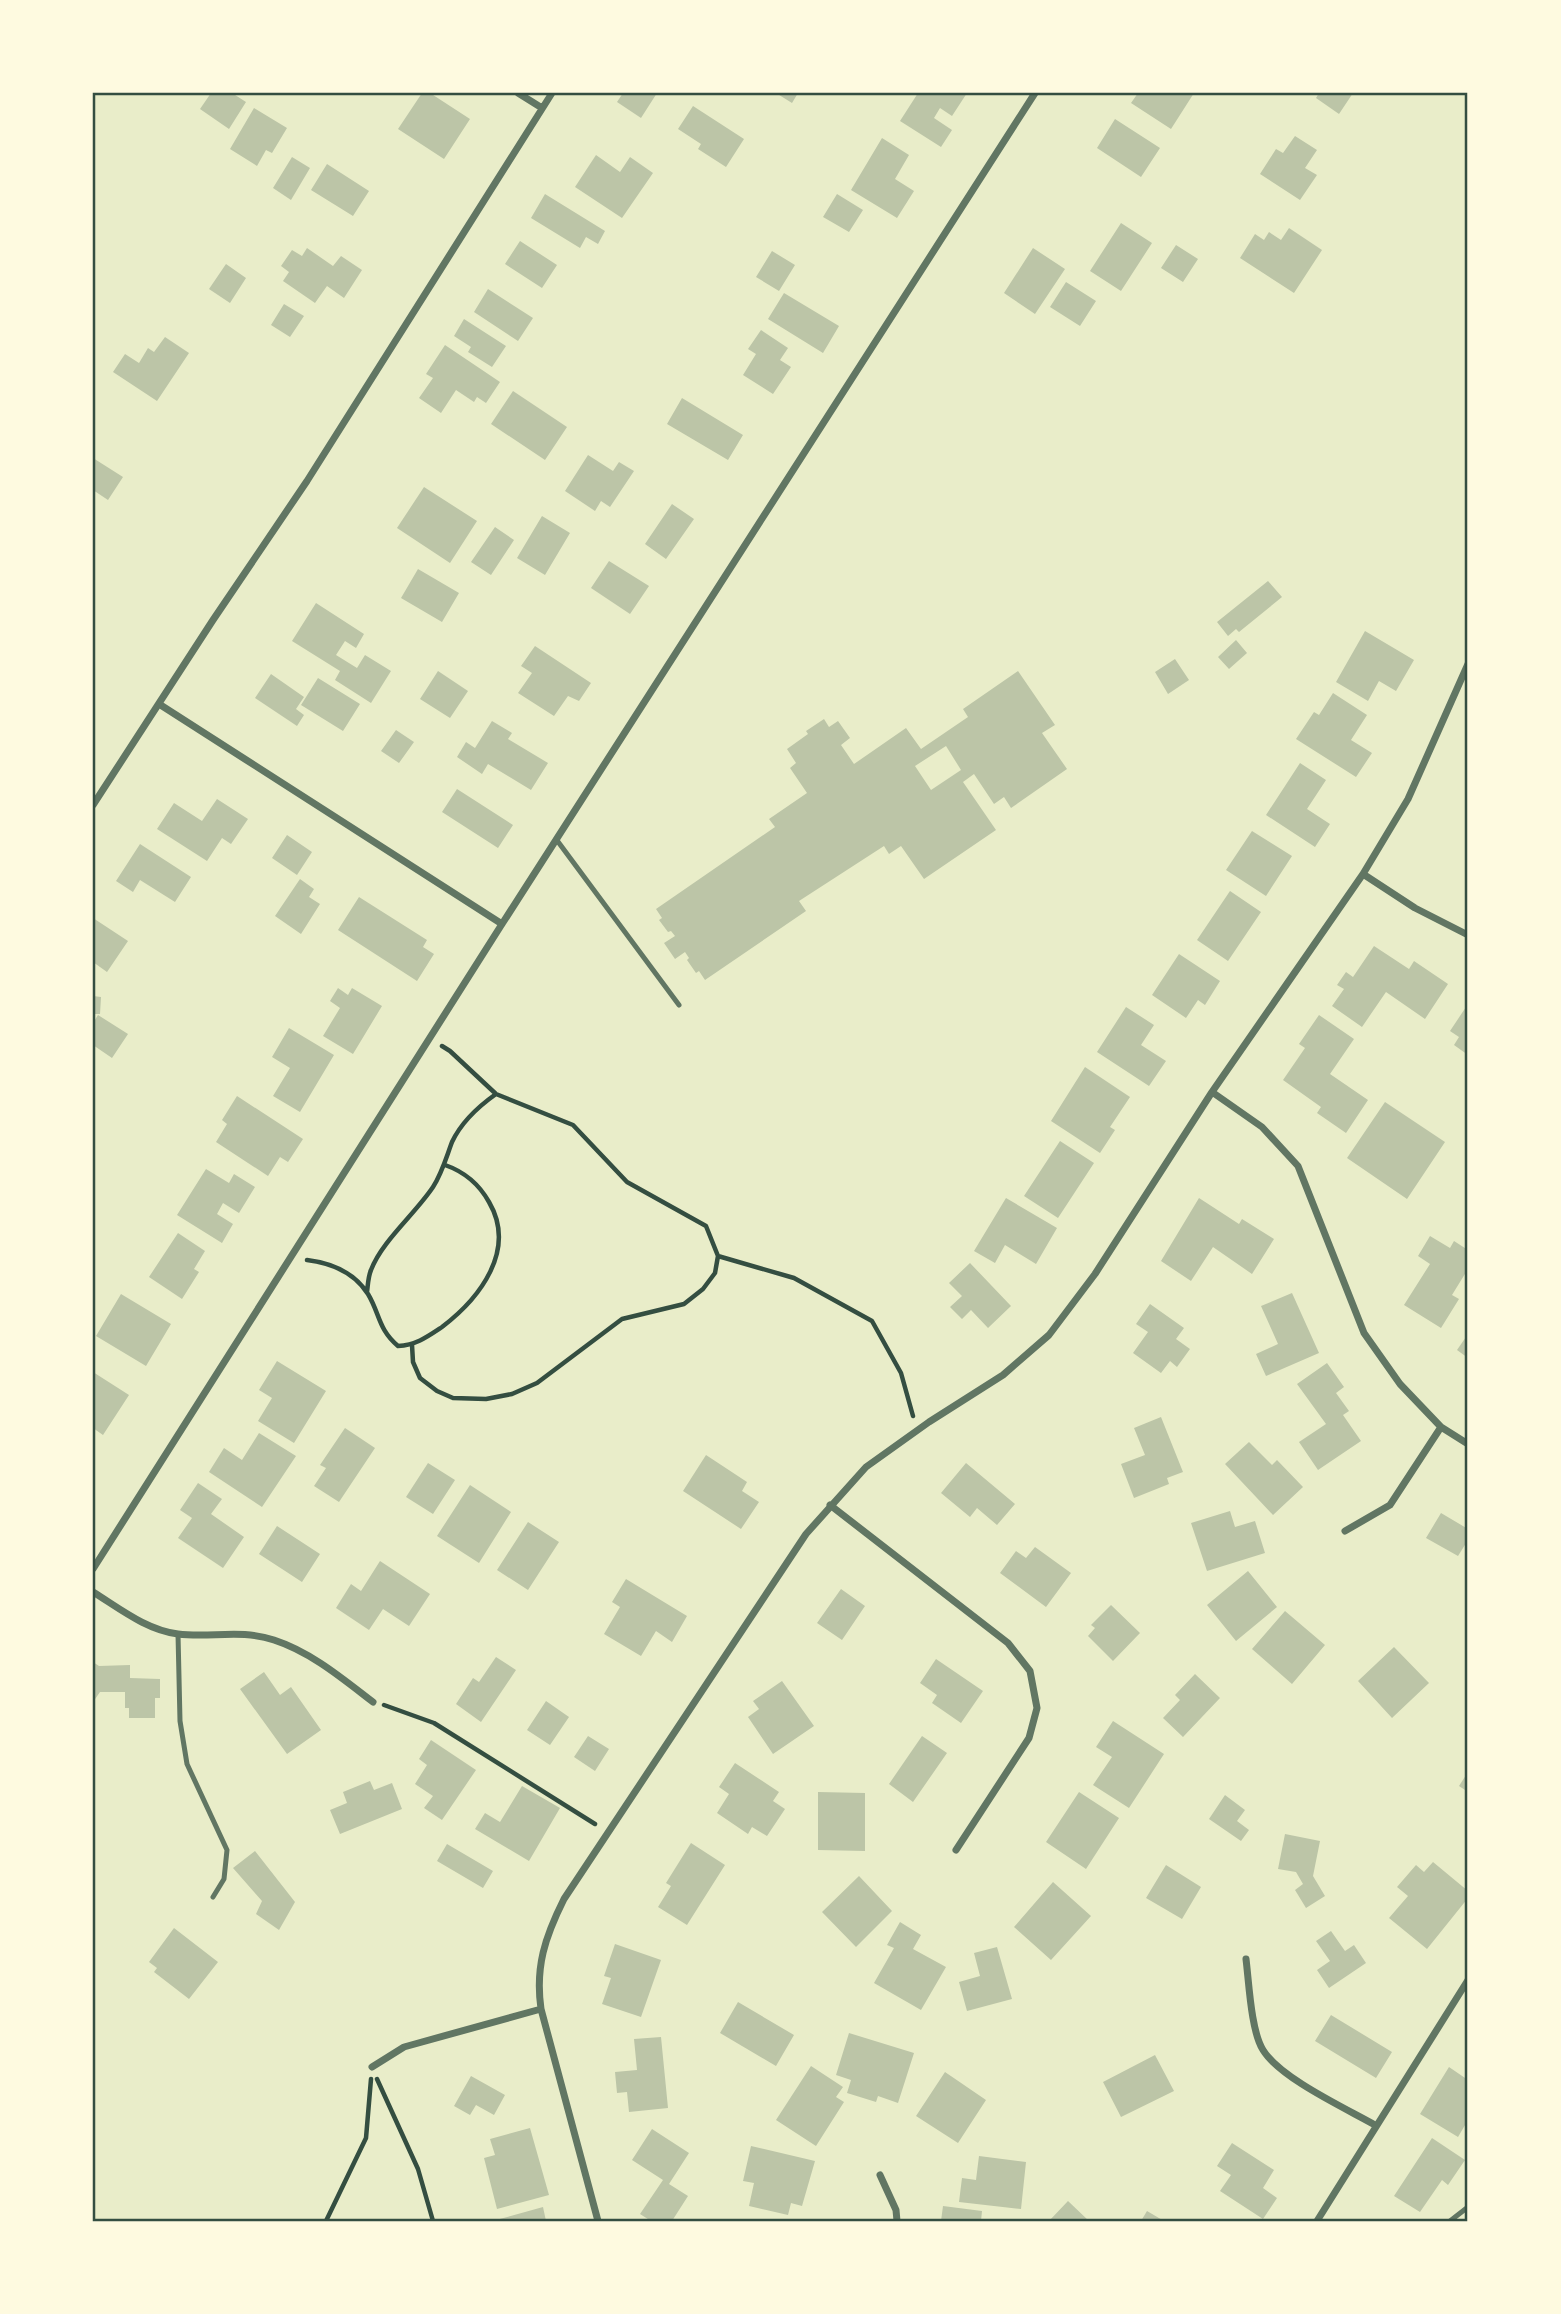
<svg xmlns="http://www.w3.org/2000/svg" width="1561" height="2314" viewBox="0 0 1561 2314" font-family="'Fira Sans',sans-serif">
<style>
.building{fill:#bcc5a7;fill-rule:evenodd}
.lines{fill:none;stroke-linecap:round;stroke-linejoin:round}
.path{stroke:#344e41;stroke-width:4.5}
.service{stroke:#617663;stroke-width:5}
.minor{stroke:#617663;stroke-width:7}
.neatline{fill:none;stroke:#344e41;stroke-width:2.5}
</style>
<rect width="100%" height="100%" fill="#e9edc9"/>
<!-- building -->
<path class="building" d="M211,93H232L246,102L229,129L200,109Z
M422,93H430L470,119L444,159L398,129Z
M623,93H657L641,118L617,102Z
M776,93H798L792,103Z
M918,93H967L952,116L940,108L934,118L952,130L941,147L900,121Z
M1138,93H1194L1171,129L1131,103Z
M1319,93H1353L1339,114L1316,98Z
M693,106L744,139L726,167L698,149L701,144L678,129Z
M254,108L287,128L272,153L266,150L257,166L230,149Z
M1115,119L1160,148L1141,177L1097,148Z
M1295,136L1317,150L1305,168L1317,175L1300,200L1260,174L1276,149L1283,153Z
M882,138L909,155L895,179L914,191L897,218L851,190Z
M596,155L620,172L630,157L653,173L622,218L575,187Z
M292,157L310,168L291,200L273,188Z
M327,164L369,191L353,216L311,190Z
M545,194L605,231L598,244L586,237L580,248L531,218Z
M837,194L863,210L849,232L823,217Z
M1121,223L1152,243L1121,291L1090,271Z
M1289,228L1322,250L1294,293L1240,258L1255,234L1264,240L1269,232L1281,240Z
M520,241L557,265L542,288L505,264Z
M1176,245L1198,259L1183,282L1161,268Z
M307,248L333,266L341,256L362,270L344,298L327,286L315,303L283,281L289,272L281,266L292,250L302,256Z
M1033,248L1065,269L1035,314L1004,293Z
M772,251L795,265L779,291L756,277Z
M226,264L246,278L230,303L209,289Z
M1066,282L1096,301L1080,326L1050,307Z
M488,289L533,318L518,341L474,312Z
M784,293L839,326L823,353L768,319Z
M284,304L304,316L290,337L271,325Z
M464,319L506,346L492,367L468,352L471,347L454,336Z
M761,330L788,348L780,360L791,367L773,394L743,375L756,354L748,349Z
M165,337L189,353L157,401L113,372L125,354L139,363L148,348L154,352Z
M445,345L500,382L486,403L477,397L474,402L456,390L441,413L419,398L433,378L426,374Z
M513,391L567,427L545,460L491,424Z
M682,398L743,435L728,460L667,424Z
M588,455L613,471L619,462L634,471L610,507L601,501L595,511L565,491Z
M93,458L123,477L108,500L93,490Z
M424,487L477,521L450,563L397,528Z
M672,504L694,519L666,559L645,544Z
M542,516L570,533L545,575L517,558Z
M495,527L514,540L491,575L471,562Z
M609,561L649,586L630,614L591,588Z
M418,569L459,593L442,622L401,598Z
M1268,581L1282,597L1239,632L1236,629L1228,636L1217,622Z
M316,603L364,634L356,648L345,641L336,655L357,668L365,655L391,671L371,703L335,680L340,671L292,641Z
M1365,631L1414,660L1396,691L1379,681L1368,701L1336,682Z
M1236,640L1247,653L1229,669L1218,657Z
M535,646L591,683L579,701L568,696L554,716L518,693L532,673L521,666Z
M1175,659L1189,680L1168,694L1155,672Z
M438,671L468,691L450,718L420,699Z
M1018,671L1055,725L1042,733L1067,769L1011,808L1004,797L994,804L974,774L963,782L996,830L924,879L901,846L889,854L884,846L799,901L806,911L705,980L699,971L696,973L687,960L689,958L685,952L675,959L664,943L675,936L671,931L668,932L659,920L662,918L656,909L775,827L769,819L807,793L790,768L796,763L787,749L808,734L806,731L824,719L829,727L838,721L850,738L841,745L854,764L906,728L921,749L968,717L963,709ZM946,746L961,770L931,790L915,766Z
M271,674L304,697L296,709L304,715L297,726L255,698Z
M318,678L360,704L343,731L301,705Z
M1333,693L1367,715L1351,740L1372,753L1356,777L1296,739L1314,712L1319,715Z
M492,721L512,733L508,739L548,763L531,790L488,764L482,774L457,757L466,742L475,748Z
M396,730L414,742L399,763L381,751Z
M1300,763L1326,780L1307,809L1330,824L1315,847L1266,815Z
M457,789L513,825L498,848L442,812Z
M217,799L248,819L231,844L222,838L207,861L157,829L174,803L202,821Z
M1252,831L1292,856L1266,896L1226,870Z
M287,835L312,852L297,875L272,858Z
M140,844L191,877L175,902L140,880L133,892L116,881Z
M300,879L314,889L309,897L320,904L301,934L275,916Z
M1230,891L1261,912L1228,961L1197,940Z
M359,897L427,940L423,947L434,954L417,981L338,930Z
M93,918L128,941L107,972L93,962Z
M1374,946L1409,969L1414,961L1448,984L1425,1019L1386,992L1362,1027L1332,1006L1344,989L1337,985L1346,972L1353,977Z
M1179,954L1220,981L1205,1005L1198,1000L1186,1018L1152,995Z
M338,988L348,995L352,988L382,1006L353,1054L323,1036L340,1008L330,1001Z
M93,996L101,997L100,1014H93Z
M1468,1004V1055L1454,1045L1459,1037L1450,1031Z
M1126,1007L1154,1025L1141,1045L1166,1061L1149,1086L1097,1052Z
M98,1015L128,1034L112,1058L93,1045V1023Z
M1319,1015L1354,1039L1330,1074L1368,1100L1346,1133L1317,1113L1321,1107L1283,1080L1305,1048L1299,1044Z
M289,1028L334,1055L300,1112L273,1096L290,1068L272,1057Z
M1085,1067L1130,1097L1110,1127L1115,1130L1100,1153L1051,1121Z
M237,1096L303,1139L288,1162L280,1157L268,1176L216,1142L227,1124L222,1120Z
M1385,1102L1445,1142L1407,1199L1347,1158Z
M1060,1141L1094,1163L1058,1218L1024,1196Z
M206,1169L229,1183L234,1174L255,1187L239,1213L223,1203L217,1214L233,1224L222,1243L177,1215Z
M1006,1198L1057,1228L1036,1264L1005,1245L995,1263L974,1251Z
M1199,1198L1239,1224L1242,1219L1274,1239L1252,1274L1213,1247L1191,1281L1161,1261Z
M178,1233L205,1251L194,1269L199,1272L182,1299L149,1277Z
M1430,1236L1450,1248L1454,1241L1468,1250V1269L1452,1295L1459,1299L1441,1328L1404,1305L1430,1264L1418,1256Z
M970,1263L1011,1306L988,1328L971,1310L962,1319L950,1307L962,1296L949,1283Z
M1292,1293L1319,1353L1266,1376L1256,1354L1278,1344L1261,1306Z
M121,1294L171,1324L146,1366L96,1336Z
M1150,1304L1184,1328L1176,1339L1190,1349L1177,1367L1170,1361L1161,1373L1133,1353L1148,1332L1136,1324Z
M1468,1334V1358L1457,1350Z
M277,1361L326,1391L294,1443L258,1421L272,1398L259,1390Z
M1327,1363L1344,1387L1336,1393L1349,1411L1343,1415L1361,1441L1318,1470L1299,1442L1326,1424L1297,1384Z
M93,1372L129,1395L103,1435L93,1428Z
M1161,1417L1183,1472L1167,1478L1169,1484L1134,1498L1121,1464L1145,1455L1134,1428Z
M345,1428L375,1448L339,1502L314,1486L326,1468L320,1465Z
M259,1433L296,1456L262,1507L209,1472L224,1448L242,1460Z
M1249,1442L1272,1465L1277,1460L1303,1487L1273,1515L1225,1464Z
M706,1455L747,1482L742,1491L759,1502L741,1529L683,1491Z
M428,1463L455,1480L433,1514L406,1497Z
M966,1463L1015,1504L997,1525L977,1508L970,1517L941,1493Z
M198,1483L222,1499L211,1514L244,1537L223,1568L178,1538L192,1518L180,1510Z
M470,1485L511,1512L479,1563L437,1536Z
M1230,1511L1235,1527L1255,1521L1265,1553L1207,1571L1191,1523Z
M1441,1513L1468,1529V1540L1458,1556L1426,1538Z
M528,1522L559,1542L528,1590L497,1570Z
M277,1526L320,1554L302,1582L259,1554Z
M1035,1547L1071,1573L1046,1607L1000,1573L1016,1551L1026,1558Z
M380,1561L430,1594L409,1626L383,1609L369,1630L336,1608L351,1584L361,1591Z
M1248,1571L1277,1607L1236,1641L1207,1605Z
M626,1579L687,1616L672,1642L656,1631L641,1656L604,1634L620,1607L612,1602Z
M841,1589L865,1606L842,1640L817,1623Z
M1111,1605L1140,1633L1113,1661L1088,1636L1095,1628L1091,1625Z
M1285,1611L1325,1645L1292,1684L1252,1649Z
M1394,1647L1429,1683L1392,1718L1358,1681Z
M496,1657L516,1670L481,1722L456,1704L473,1678L479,1682Z
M936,1659L983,1691L961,1723L932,1703L937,1695L920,1683Z
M93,1662L99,1666L130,1665V1678L160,1679V1698H155V1718H129V1708H125V1692H100L93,1702Z
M264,1672L280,1695L291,1687L321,1730L287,1754L240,1689Z
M1195,1674L1220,1698L1183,1737L1163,1718L1180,1700L1175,1695Z
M782,1681L814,1726L773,1754L748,1717L759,1709L753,1701Z
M546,1701L569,1717L550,1745L527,1730Z
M1113,1721L1164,1754L1129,1808L1093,1785L1112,1757L1096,1747Z
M588,1736L609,1749L595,1771L574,1757Z
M922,1736L947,1753L913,1802L889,1784Z
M431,1740L476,1770L442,1820L424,1808L433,1796L415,1784L427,1765L419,1759Z
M735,1763L779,1792L773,1801L785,1809L767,1836L752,1827L748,1834L717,1813L729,1794L719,1787Z
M1468,1772V1792L1459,1786Z
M370,1781L374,1790L392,1783L402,1809L340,1834L330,1810L347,1803L343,1792Z
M522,1786L560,1808L529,1861L475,1829L485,1813L500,1822Z
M818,1792L865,1793V1851L818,1850Z
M1079,1792L1119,1818L1086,1869L1046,1842Z
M1225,1795L1245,1810L1237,1821L1249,1830L1241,1841L1209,1819Z
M1285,1834L1320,1841L1313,1876L1325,1896L1306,1908L1295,1890L1303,1884L1296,1872L1278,1869Z
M691,1843L725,1865L687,1925L658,1907L671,1886L666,1883Z
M447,1844L493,1871L483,1888L437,1861Z
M255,1851L295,1902L279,1930L256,1914L262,1901L233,1868Z
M1433,1862L1468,1891V1898L1427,1949L1389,1918L1408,1896L1397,1887L1416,1865L1424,1872Z
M1166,1865L1201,1887L1182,1919L1146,1898Z
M859,1876L892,1911L856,1947L822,1912Z
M1053,1882L1091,1916L1051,1960L1014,1927Z
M900,1922L921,1935L913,1949L946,1967L921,2010L874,1983L894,1948L887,1945Z
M174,1928L218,1962L189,1999L154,1972L157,1968L149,1962Z
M1331,1931L1345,1951L1354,1945L1366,1963L1329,1988L1317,1970L1330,1961L1316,1941Z
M615,1944L661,1960L641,2017L602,2004L611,1978L604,1976Z
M997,1947L1012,1999L967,2011L959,1982L980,1976L974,1953Z
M738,2002L794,2035L776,2066L720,2033Z
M1331,2015L1392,2052L1376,2078L1315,2041Z
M849,2033L914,2053L898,2103L878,2096L876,2102L847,2093L851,2080L836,2075Z
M661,2037L668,2108L629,2112L627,2092L617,2093L615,2072L637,2070L634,2039Z
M1155,2055L1174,2091L1121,2117L1103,2082Z
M811,2066L843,2087L836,2097L844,2102L816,2146L776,2120Z
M1449,2067L1468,2080V2120L1458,2137L1420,2114Z
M945,2072L986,2100L958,2143L916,2116Z
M471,2076L505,2095L494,2115L476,2105L470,2115L454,2106Z
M530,2128L549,2195L497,2209L484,2158L495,2155L490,2139Z
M652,2129L689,2153L669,2184L688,2196L672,2221H651L640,2214L663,2180L632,2160Z
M1432,2138L1465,2160L1448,2185L1442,2180L1420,2212L1394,2196Z
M1232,2143L1274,2170L1263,2188L1277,2198L1263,2219L1220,2191L1231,2175L1217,2166Z
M751,2146L815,2161L802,2206L791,2203L788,2215L749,2206L754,2183L743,2181Z
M979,2156L1026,2162L1021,2209L959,2202L962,2178L976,2180Z
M1068,2201L1089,2221H1049Z
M943,2206L982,2211L981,2221H941Z
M543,2207L546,2221H496V2220Z
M1147,2211L1164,2221H1141Z"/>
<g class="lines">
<!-- path -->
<path class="path" d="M718,1256L794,1278L872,1321L901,1373L913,1416
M307,1260C331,1263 354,1272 368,1294C380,1314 378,1329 398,1346C416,1345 427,1337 442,1327C480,1298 517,1250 489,1202C479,1184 465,1172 445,1165
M367,1292C368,1285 368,1277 371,1270C382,1241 415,1214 433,1187C442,1173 446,1158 452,1142C461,1123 479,1106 496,1094
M412,1345L413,1362L420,1378L437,1391L453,1398L486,1399L512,1394L537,1383L622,1319L684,1304L703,1289L715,1273L718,1256L706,1226L627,1182L573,1125L496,1094L450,1051L442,1046
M384,1705L434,1723L595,1824
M377,2079L418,2169L433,2221
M326,2221L366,2138L371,2079"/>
<!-- service -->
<path class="service" d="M556,839L679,1005
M178,1634L180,1721L187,1764L227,1850L224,1879L213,1897
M1450,2221L1468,2207"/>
<!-- minor -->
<path class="minor" d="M518,93L542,108
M159,704L502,924
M93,805L213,620L307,481L552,93
M1363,874L1415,908L1468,935
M1212,1092L1262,1127L1298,1166L1364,1333L1400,1384L1441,1427L1468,1444
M830,1505L1008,1643L1030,1671L1037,1708L1029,1738L956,1850
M1345,1531L1390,1505L1441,1427
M93,1569L502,924L1035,93
M93,1592C119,1608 146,1630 178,1634C210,1638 242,1629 274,1640C311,1652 343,1679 373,1702
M1246,1959C1249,1983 1251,2031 1263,2050C1280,2078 1345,2108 1375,2125
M372,2067L404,2047L541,2009
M880,2175L896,2210L897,2221
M598,2221L541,2009C535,1967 545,1937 564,1899L806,1534L866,1467L929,1422L1003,1375L1049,1335L1095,1274L1212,1092L1363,874L1408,799L1468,664
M1317,2221L1468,1980"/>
</g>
<!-- border -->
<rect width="1561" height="2314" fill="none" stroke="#fefae0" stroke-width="189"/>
<rect x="94" y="94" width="1372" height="2126" class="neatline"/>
</svg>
